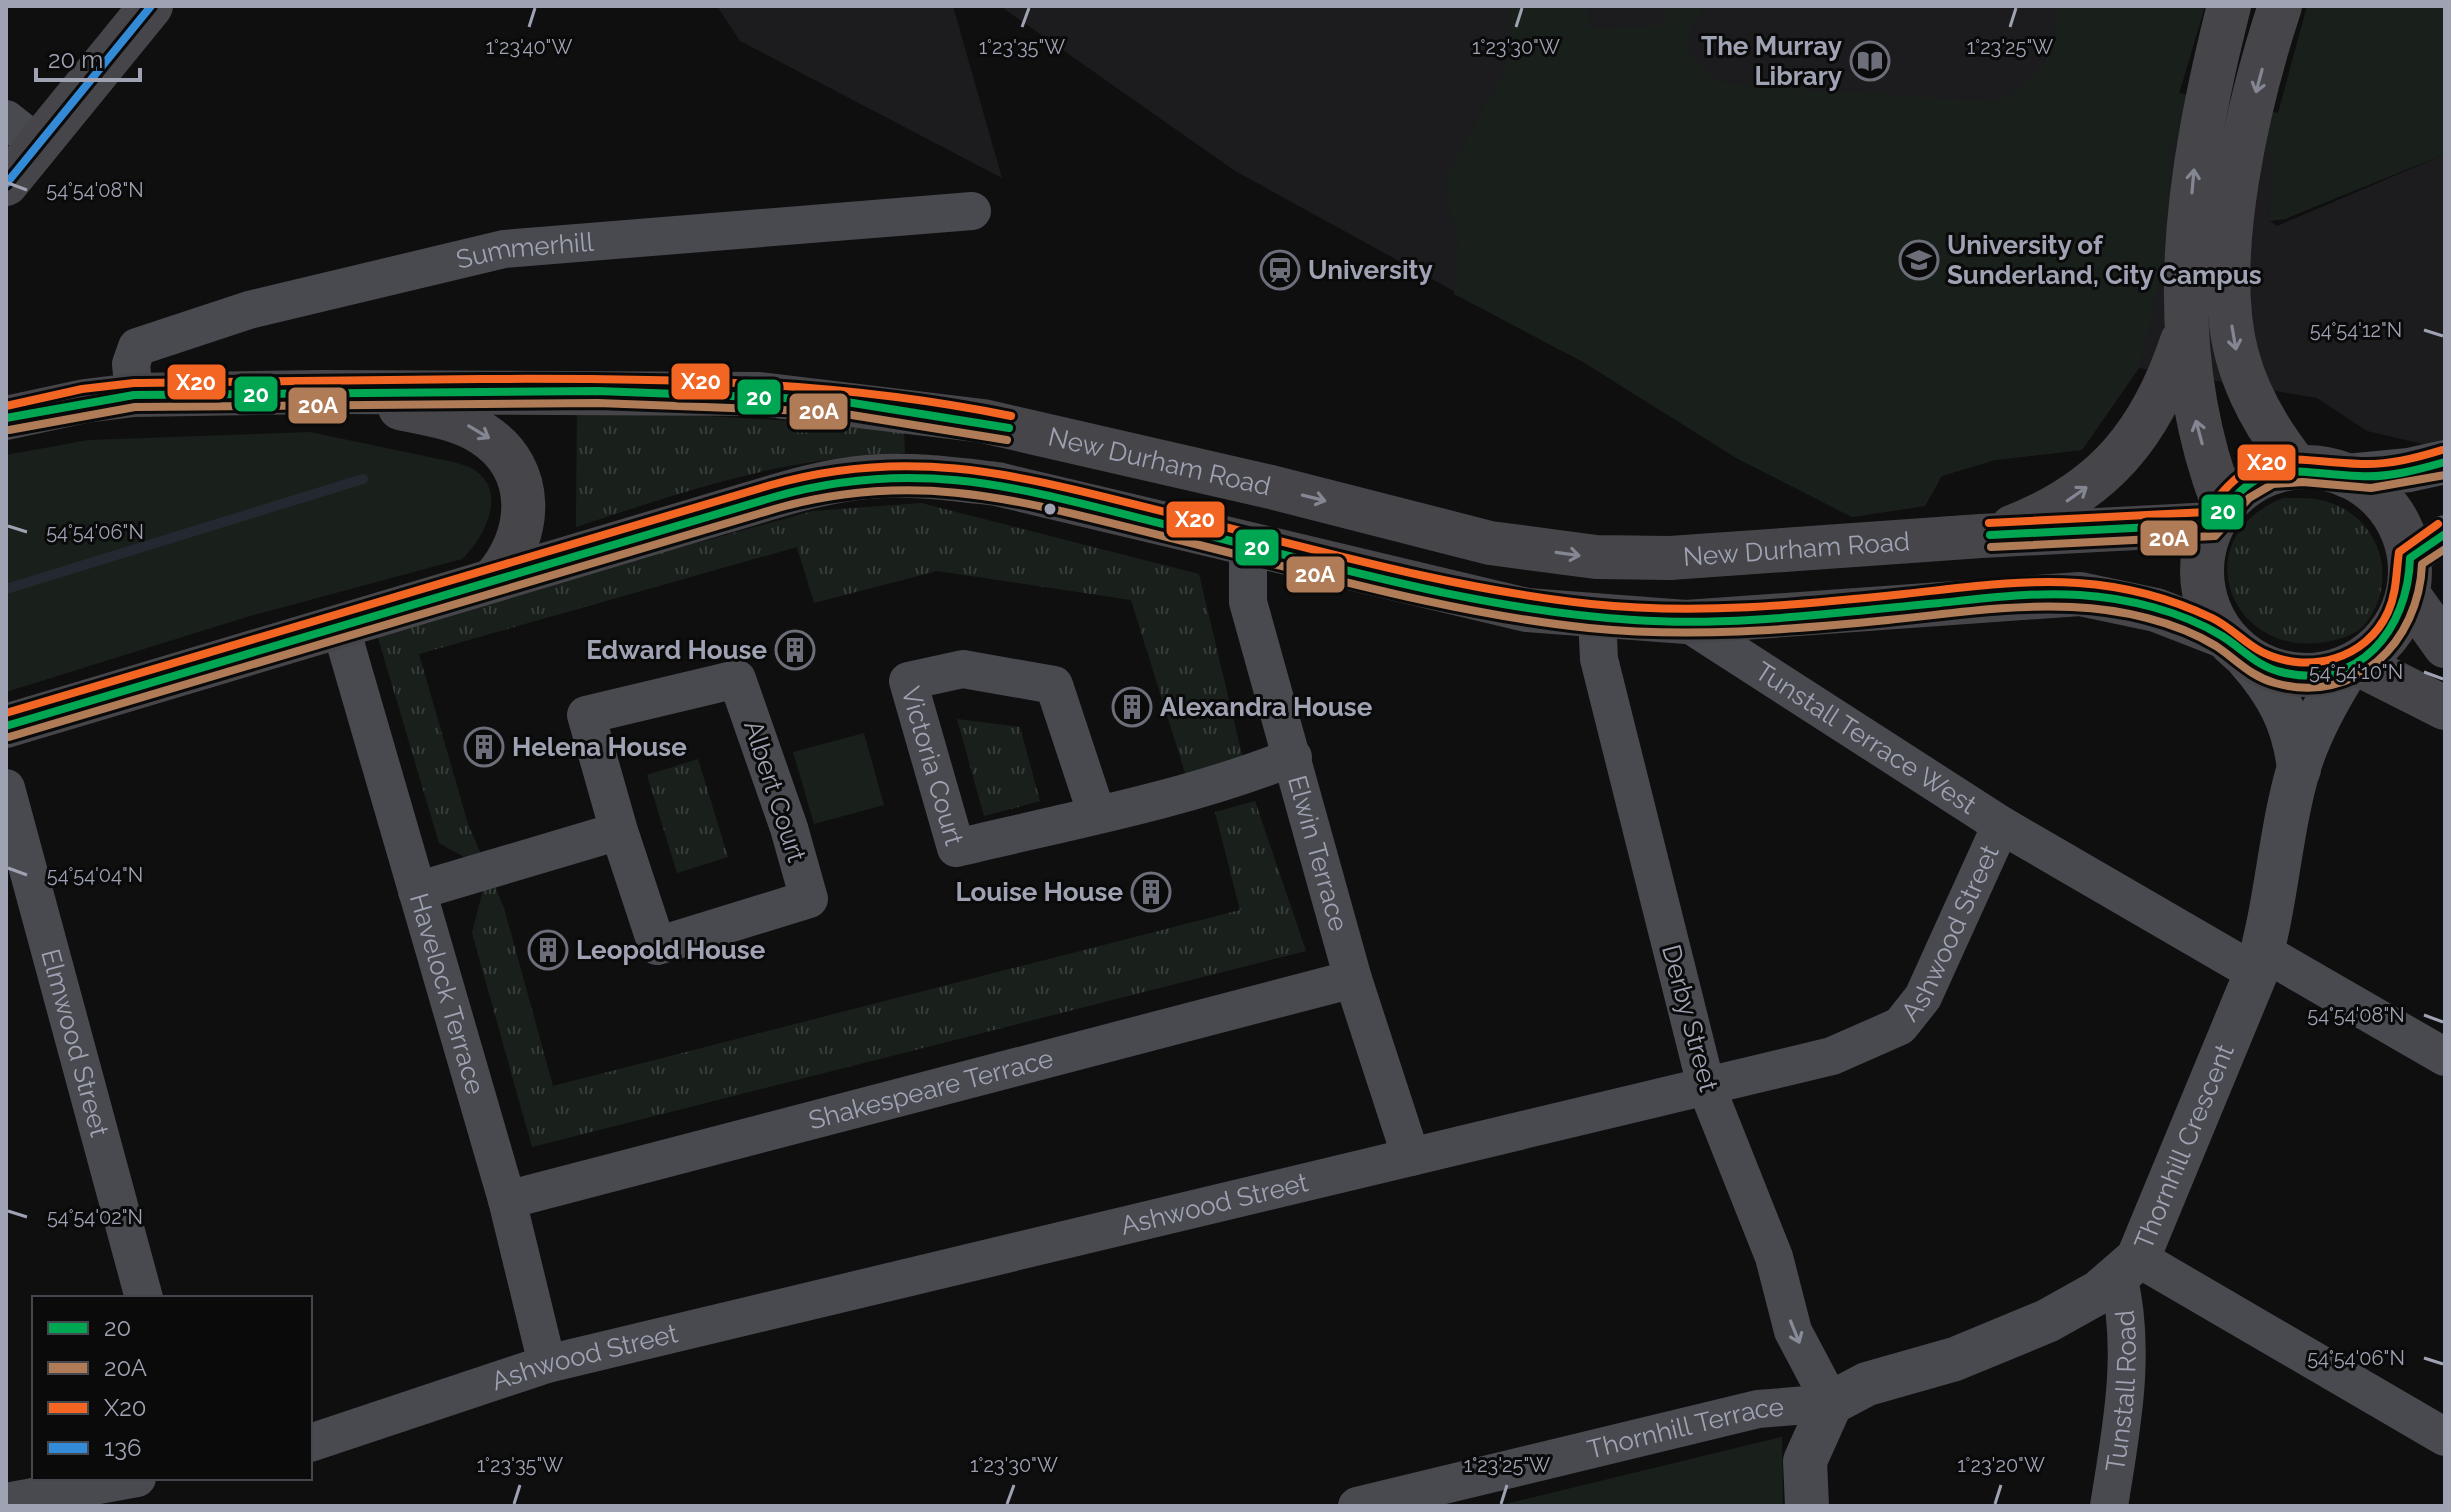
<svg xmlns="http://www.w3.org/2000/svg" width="2451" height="1512" viewBox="0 0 2451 1512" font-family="Raleway,sans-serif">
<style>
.built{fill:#1c1c1e}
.grass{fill:url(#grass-tufts)}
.park{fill:#19201b}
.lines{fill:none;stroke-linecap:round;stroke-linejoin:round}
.stream{stroke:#232831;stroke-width:10}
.minor{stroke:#484a4f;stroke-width:38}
.tertiary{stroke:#484a4f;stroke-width:44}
.primary{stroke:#46464a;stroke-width:44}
.trunk{stroke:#46464a;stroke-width:44}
.bus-1-casing{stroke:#0a0a0b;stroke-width:14}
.bus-2-casing{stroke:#0a0a0b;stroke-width:14}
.bus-3-casing{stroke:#0a0a0b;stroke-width:14}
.bus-4-casing{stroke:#0a0a0b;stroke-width:14}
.bus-1{stroke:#00a651;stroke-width:8}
.bus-2{stroke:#b07c57;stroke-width:8}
.bus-3{stroke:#f26522;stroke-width:8}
.bus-4{stroke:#338bd7;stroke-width:8}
.oneway{stroke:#848693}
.oneway2{stroke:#888c99}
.ticks{fill:none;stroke:#9ea2b2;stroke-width:3}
.bus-dot{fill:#9ea2b2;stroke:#0a0a0b;stroke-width:3}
.labels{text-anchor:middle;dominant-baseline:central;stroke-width:6;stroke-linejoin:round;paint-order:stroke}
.poi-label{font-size:26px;font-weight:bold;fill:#9ea2b2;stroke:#0a0a0b;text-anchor:start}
.street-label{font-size:26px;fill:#9ea2b2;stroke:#0a0a0b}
.ticks-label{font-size:20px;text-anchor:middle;fill:#9ea2b2;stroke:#0a0a0b;stroke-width:6;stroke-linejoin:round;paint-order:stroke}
.line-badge{stroke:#0a0a0b;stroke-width:3}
.badge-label{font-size:22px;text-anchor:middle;font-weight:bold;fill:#fff}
</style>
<defs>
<pattern id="grass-tufts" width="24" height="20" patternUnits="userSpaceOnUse" patternTransform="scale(2)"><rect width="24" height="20" fill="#19201b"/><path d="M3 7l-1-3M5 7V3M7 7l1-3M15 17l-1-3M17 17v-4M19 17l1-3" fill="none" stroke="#373d3a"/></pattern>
</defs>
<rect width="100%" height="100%" fill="#0f0f10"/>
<!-- built -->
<path class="built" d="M717,6H953L1002,178L740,41Z
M1000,6H2205L2179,93L2278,113L2269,220L2277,226L2445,154V449L2367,431L2317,398L2139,368L2082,450L1995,460L1941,476L1925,506L1852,517L1738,459L1583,362L1235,171Z"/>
<!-- grass -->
<path class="grass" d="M577,408L904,428L905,453C876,456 847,457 819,461C736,473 655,501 576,527Z
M2283,498C2299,498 2315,497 2331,503C2379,520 2397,576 2370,617C2361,632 2347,638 2330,641C2231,662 2182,539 2283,498Z
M921,503L1199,574L1247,776L1191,792L1131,600L937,571L814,603L797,547L419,654L468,824L504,908L553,1086L1240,910L1215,812L1255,801L1306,951L532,1147L472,933L488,870L439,843L376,631L813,511Z
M957,719L1020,727L1040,801L984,816Z
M698,759L728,857L677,873L647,775Z"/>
<!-- park -->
<path class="park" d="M1510,6H1587L1589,29L1666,25V6H1705C1676,43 1687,65 1727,84L1996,102C2040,79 2058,58 2055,6H2205L2179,94L2278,113L2307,6H2444L2445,154L2285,219L2269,221L2272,154L2172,143L2165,258L2139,368L2082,450L1995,460L1942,476L1925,506L1852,517L1738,459L1583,362L1454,294L1458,242L1444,181L1508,64Z
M310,432L453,462C460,464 470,466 476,471C508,493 483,540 462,559L250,616L6,692V455L88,440Z
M864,733L884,805L814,824L793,752Z
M1782,1437L1783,1506H1497L1781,1437Z"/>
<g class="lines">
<!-- stream -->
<path class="stream" d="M6,589L363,479"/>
<!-- minor -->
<g class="minor">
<path d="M6,119L38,144"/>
<path id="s1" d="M134,395L131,364L137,347L249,310L504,249L972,211"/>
<path id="s2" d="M1248,545V602L1353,979L1411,1157"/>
<path d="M2410,558L2445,534"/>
<path id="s3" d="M1686,622L2001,825L2256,973"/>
<path id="s4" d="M340,625L507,1200L547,1364"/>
<path id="s5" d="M6,788L144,1298"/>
<path id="s6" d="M1097,815L1054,685L963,669L908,681L956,848C1069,821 1185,800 1293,757"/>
<path d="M417,891L619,831L657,946L809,899L789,828L737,679L586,715L619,831"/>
<path d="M2263,952L2445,1057"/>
<path id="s7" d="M507,1200L1353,979"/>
<path d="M2138,1258L2445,1437"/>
<path id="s8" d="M310,1443L547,1364L1832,1056L1900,1026L1923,997L2001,825"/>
<path d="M6,1502L137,1478"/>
<path id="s9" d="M1357,1506L1758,1409L1831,1403L1793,1331L1774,1257L1706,1086L1599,659L1597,617"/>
<path id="s10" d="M2109,1506C2121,1431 2137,1351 2118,1276"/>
</g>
<!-- tertiary -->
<g class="tertiary">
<path d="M2347,476L2409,470L2445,462"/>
<path d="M2247,658C2277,692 2294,723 2299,769"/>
<path id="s11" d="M1807,1506L1805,1461L1831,1403L1867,1384L1955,1359L2047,1321L2099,1292L2138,1258L2256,973C2277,906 2279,834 2299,767C2310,731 2329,698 2348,667"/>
</g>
<!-- primary -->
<path class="primary" d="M6,184L151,6"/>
<!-- trunk -->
<g class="trunk">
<path d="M2280,6C2249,100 2211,258 2237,355C2248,397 2270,433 2297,467"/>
<path d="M400,408C427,414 459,418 483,434C537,469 533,536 493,580"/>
<path id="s12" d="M6,418L85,401L134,395L323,392L760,394L983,421L1271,487L1490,543L1596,557L1670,558L1981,536L2213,524"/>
<circle cx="2306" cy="571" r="104"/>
<path d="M2224,506C2160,342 2187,172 2229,6"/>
<path d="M2012,527C2104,491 2151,434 2182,341"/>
<path d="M2408,594L2445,646"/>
<path d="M2356,663L2445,708"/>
<path d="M6,726L719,513C768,499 818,481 868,477C912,473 954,479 997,484L1527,610L1686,622L2080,594L2156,610L2223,636"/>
</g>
<defs>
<path id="bus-1" d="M6,418L134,395L598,391L834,400L1009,428
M1990,535L2213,524C2263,453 2285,473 2359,476C2388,478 2417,470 2445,462
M6,726L774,497C925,454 1033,492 1179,528C1329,565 1479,610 1634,620C1736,627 1838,612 1940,603C1986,598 2033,592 2080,595C2127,598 2181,611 2222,636C2243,649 2256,666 2281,672C2359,692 2408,629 2410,558L2445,534"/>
<path id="bus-2" d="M9,430L135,407L598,403L833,412L1007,440
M1991,547L2215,536L2249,498L2273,484L2303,482L2371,488L2445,475
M9,737L778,508C921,468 1028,503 1167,537C1306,571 1446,613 1589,628C1689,638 1788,630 1888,620C1949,614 2011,604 2072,607C2120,609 2175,621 2216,646C2237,660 2250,676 2275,683C2355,706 2419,642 2422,564L2445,549"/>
<path id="bus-3" d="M6,406L82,389L134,383C249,381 364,380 480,379C659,378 836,380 1011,416
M1989,523L2207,512C2257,440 2287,462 2361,464C2389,465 2416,458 2442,450
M6,713L771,485C919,443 1030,479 1173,514C1311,548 1450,589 1591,604C1696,615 1799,605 1904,594C1961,588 2020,579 2078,583C2124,586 2170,598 2212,618C2231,627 2244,643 2262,652C2308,675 2366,660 2388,612C2397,592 2396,572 2399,552L2438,524"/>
<path id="bus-4" d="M6,184L151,6"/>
</defs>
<!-- bus-1 casing -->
<use href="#bus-1" class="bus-1-casing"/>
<!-- bus-2 casing -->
<use href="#bus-2" class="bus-2-casing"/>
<!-- bus-3 casing -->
<use href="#bus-3" class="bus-3-casing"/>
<!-- bus-4 casing -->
<use href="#bus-4" class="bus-4-casing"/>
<!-- bus-1 -->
<use href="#bus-1" class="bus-1"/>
<!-- bus-2 -->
<use href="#bus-2" class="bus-2"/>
<!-- bus-3 -->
<use href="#bus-3" class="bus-3"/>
<!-- bus-4 -->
<use href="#bus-4" class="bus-4"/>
</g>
<!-- one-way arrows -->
<defs><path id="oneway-shaft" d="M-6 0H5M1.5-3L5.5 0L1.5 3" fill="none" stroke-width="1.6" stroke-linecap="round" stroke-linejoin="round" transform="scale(2)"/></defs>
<g class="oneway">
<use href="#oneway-shaft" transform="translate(2259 81) rotate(105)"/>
<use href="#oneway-shaft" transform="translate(2193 181) rotate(-85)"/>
<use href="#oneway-shaft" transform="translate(2234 338) rotate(80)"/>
<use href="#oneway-shaft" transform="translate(479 432) rotate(31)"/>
<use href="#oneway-shaft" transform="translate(2199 432) rotate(-105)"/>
<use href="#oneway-shaft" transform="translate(2077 494) rotate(-35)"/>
<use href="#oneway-shaft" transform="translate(1314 498) rotate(14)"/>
<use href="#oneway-shaft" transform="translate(1568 554) rotate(8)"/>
</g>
<use class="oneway2" href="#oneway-shaft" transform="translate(1795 1332) rotate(68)"/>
<!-- ticks -->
<path class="ticks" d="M529,27L535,8M1022,27L1029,8M1516,27L1522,8M2010,27L2016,8M8,183L27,190M2424,330L2443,336M8,526L27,532M2424,672L2443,679M8,868L27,875M2424,1015L2443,1022M8,1211L27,1217M2424,1358L2443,1364M514,1504L520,1485M1007,1504L1014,1485M1501,1504L1507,1485M1995,1504L2001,1485"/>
<!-- icons -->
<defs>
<symbol id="library-ring" viewBox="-11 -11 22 22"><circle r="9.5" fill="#0a0a0b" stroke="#6c6f79" stroke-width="1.5"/><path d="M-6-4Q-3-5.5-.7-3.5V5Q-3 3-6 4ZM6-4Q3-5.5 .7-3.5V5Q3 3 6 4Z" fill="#6c6f79"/></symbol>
<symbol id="university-ring" viewBox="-11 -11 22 22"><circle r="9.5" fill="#0a0a0b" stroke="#6c6f79" stroke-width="1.5"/><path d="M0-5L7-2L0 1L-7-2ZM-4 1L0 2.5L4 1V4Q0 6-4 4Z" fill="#6c6f79"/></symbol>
<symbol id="station-ring" viewBox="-11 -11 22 22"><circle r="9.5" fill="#0a0a0b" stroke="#6c6f79" stroke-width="1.5"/><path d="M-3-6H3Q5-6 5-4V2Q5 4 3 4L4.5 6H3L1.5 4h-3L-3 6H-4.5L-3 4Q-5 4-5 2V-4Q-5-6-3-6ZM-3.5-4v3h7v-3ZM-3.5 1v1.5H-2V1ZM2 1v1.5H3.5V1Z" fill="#6c6f79"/></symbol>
<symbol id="building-ring" viewBox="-11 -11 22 22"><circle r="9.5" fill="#0a0a0b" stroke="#6c6f79" stroke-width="1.5"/><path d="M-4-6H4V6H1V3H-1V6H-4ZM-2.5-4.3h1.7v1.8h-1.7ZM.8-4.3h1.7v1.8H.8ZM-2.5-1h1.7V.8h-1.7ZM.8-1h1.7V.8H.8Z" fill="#6c6f79"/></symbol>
</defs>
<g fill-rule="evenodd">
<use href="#library-ring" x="1848" y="39" width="44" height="44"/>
<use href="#university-ring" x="1897" y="238" width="44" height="44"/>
<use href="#station-ring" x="1258" y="248" width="44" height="44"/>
<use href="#building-ring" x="773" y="628" width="44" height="44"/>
<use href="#building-ring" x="1110" y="685" width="44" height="44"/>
<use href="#building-ring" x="462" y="725" width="44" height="44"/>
<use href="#building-ring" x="1129" y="870" width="44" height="44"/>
<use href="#building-ring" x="526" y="928" width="44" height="44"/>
</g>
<!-- markers -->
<circle class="bus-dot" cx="1050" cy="509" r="7"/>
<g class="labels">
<!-- poi labels -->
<g class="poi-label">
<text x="1842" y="46" text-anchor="end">The Murray<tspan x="1842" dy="30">Library</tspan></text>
<text x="1947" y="245">University of<tspan x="1947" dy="30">Sunderland, City Campus</tspan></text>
<text x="1308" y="270">University</text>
<text x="767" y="650" text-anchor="end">Edward House</text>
<text x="1160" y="707">Alexandra House</text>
<text x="512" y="747">Helena House</text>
<text x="1123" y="892" text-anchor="end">Louise House</text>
<text x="576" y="950">Leopold House</text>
</g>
<!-- street labels -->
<g class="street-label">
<text stroke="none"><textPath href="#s1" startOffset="450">Summerhill</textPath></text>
<text stroke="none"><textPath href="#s12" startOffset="1162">New Durham Road</textPath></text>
<text stroke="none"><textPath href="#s12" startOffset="1810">New Durham Road</textPath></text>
<text stroke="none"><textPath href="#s3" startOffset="214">Tunstall Terrace West</textPath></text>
<text stroke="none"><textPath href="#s6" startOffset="374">Victoria Court</textPath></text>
<text transform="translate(775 791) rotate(72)">Albert Court</text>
<text stroke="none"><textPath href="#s2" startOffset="318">Elwin Terrace</textPath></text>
<text stroke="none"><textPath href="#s8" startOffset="1752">Ashwood Street</textPath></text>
<text stroke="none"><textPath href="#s4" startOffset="384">Havelock Terrace</textPath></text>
<text transform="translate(1690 1018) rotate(75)">Derby Street</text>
<text stroke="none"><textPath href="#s5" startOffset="264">Elmwood Street</textPath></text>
<text stroke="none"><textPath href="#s7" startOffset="438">Shakespeare Terrace</textPath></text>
<text stroke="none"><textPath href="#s11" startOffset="572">Thornhill Crescent</textPath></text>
<text stroke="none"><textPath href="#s8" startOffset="936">Ashwood Street</textPath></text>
<text stroke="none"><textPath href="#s8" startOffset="288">Ashwood Street</textPath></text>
<text stroke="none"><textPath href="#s10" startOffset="116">Tunstall Road</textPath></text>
<text stroke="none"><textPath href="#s9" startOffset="338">Thornhill Terrace</textPath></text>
</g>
</g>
<g class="ticks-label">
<text x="529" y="54">1°23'40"W</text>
<text x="1022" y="54">1°23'35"W</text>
<text x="1516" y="54">1°23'30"W</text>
<text x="2010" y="54">1°23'25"W</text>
<text x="95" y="197">54°54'08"N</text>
<text x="2356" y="337">54°54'12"N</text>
<text x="95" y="539">54°54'06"N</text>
<text x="2356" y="679">54°54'10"N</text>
<text x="95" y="882">54°54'04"N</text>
<text x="2356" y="1022">54°54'08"N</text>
<text x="95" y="1224">54°54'02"N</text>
<text x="2356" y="1365">54°54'06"N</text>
<text x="520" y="1472">1°23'35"W</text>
<text x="1014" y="1472">1°23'30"W</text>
<text x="1507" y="1472">1°23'25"W</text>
<text x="2001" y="1472">1°23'20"W</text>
</g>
<g class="line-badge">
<rect x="670" y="362" width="61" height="39" rx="8" fill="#f26522"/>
<rect x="166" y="363" width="61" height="38" rx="8" fill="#f26522"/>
<rect x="233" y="375" width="46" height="38" rx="8" fill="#00a651"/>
<rect x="736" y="378" width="46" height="38" rx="8" fill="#00a651"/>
<rect x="287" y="386" width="61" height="39" rx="8" fill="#b07c57"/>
<rect x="788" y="392" width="61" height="39" rx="8" fill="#b07c57"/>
<rect x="2236" y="443" width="61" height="39" rx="8" fill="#f26522"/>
<rect x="2200" y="493" width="45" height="38" rx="8" fill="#00a651"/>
<rect x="1165" y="500" width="61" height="39" rx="8" fill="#f26522"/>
<rect x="2139" y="519" width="60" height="38" rx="8" fill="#b07c57"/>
<rect x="1234" y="528" width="46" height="39" rx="8" fill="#00a651"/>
<rect x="1285" y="555" width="61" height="39" rx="8" fill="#b07c57"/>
</g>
<g class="badge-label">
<text x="701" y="389">X20</text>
<text x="196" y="390">X20</text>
<text x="256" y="402">20</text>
<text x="759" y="405">20</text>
<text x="318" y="413">20A</text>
<text x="819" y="419">20A</text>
<text x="2267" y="470">X20</text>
<text x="2223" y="519">20</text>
<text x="1195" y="527">X20</text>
<text x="2169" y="546">20A</text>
<text x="1257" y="555">20</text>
<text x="1315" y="582">20A</text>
</g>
<!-- border -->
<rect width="2451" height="1512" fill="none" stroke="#9ea2b2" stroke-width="16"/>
<!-- legend -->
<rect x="32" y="1296" width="280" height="184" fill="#0a0a0b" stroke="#45474e" stroke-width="2"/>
<rect x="48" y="1322" width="40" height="12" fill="#00a651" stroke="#45474e" stroke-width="2"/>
<text x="104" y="1336" font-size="24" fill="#9ea2b2">20</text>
<rect x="48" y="1362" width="40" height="12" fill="#b07c57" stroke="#45474e" stroke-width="2"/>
<text x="104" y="1376" font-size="24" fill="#9ea2b2">20A</text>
<rect x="48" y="1402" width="40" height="12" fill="#f26522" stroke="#45474e" stroke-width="2"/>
<text x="104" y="1416" font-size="24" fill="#9ea2b2">X20</text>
<rect x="48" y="1442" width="40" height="12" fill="#338bd7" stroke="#45474e" stroke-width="2"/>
<text x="104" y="1456" font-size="24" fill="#9ea2b2">136</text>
<!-- scale -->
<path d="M36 68v12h104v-12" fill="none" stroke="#9ea2b2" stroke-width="4"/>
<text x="48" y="68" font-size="24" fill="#9ea2b2" stroke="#0a0a0b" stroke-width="6" paint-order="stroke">20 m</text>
</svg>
